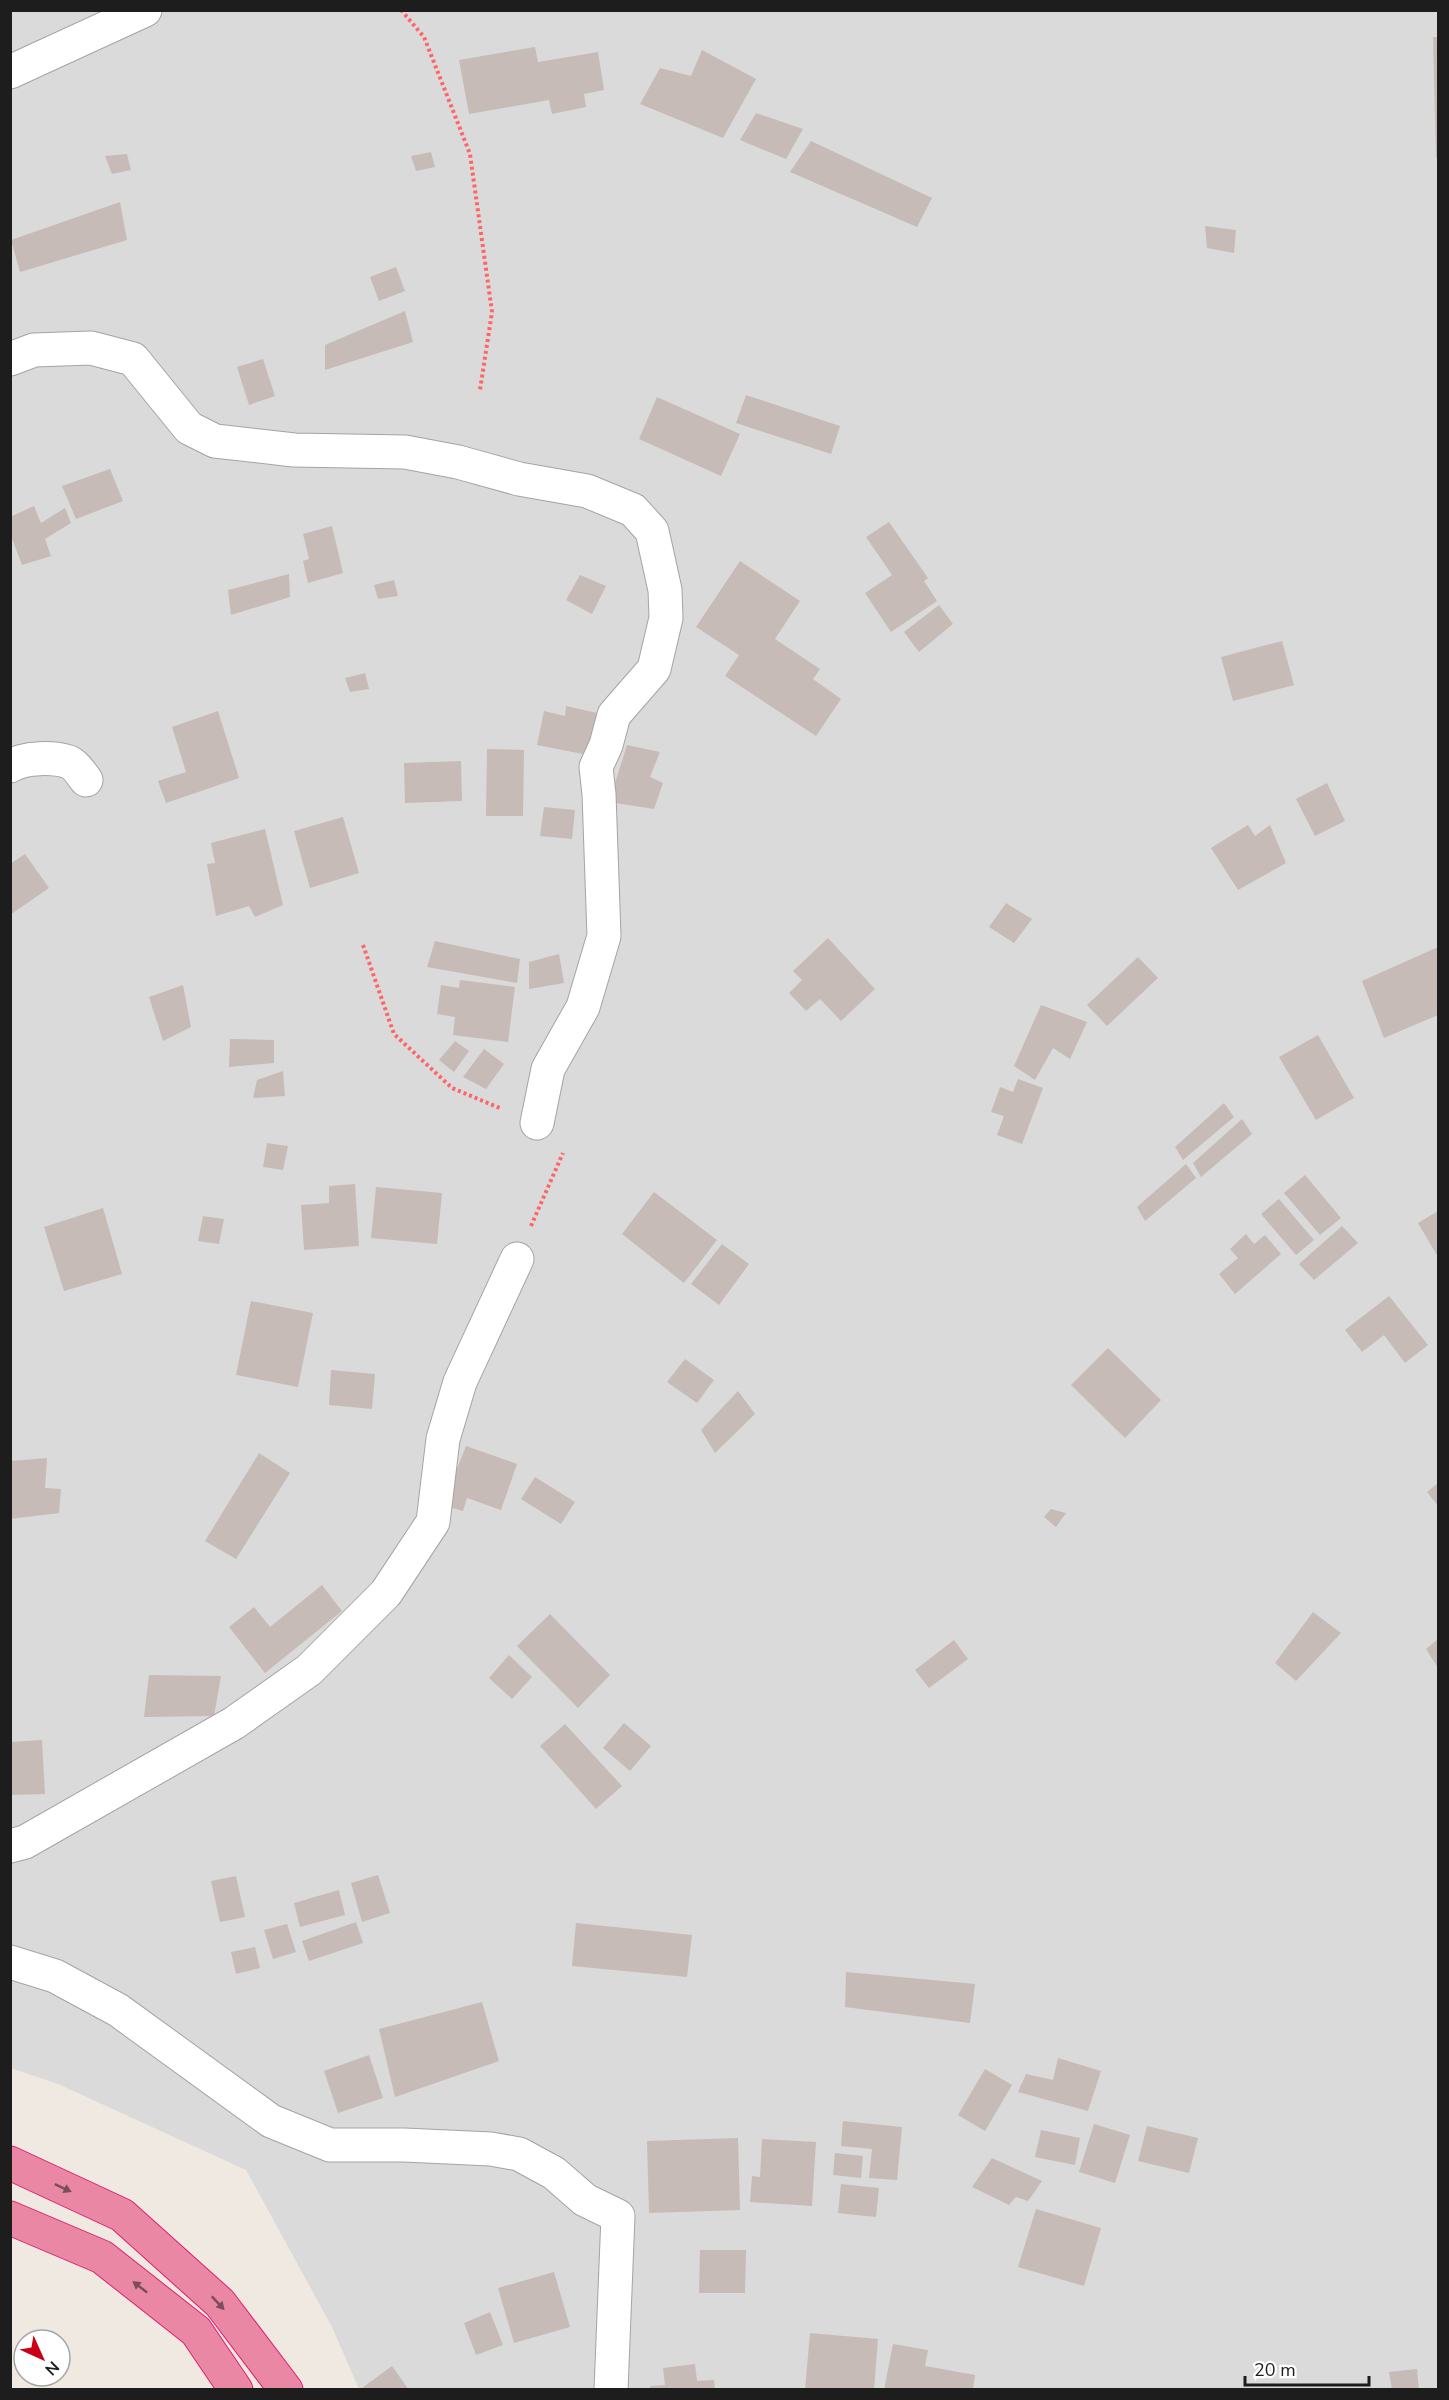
<svg xmlns="http://www.w3.org/2000/svg" width="1449" height="2400" viewBox="0 0 1449 2400" font-family="'Nunito Sans',sans-serif">
<style>
.residential{fill:#dbdada}
.building{fill:#c6bbb6}
.lines{fill:none;stroke-linecap:round;stroke-linejoin:round}
.street-casing{stroke:#a4a4a4;stroke-width:35}
.highway-casing{stroke:#dd1f75;stroke-width:35}
.path{stroke:#fe6566;stroke-width:4;stroke-dasharray:3 3;stroke-linecap:butt}
.street{stroke:#fff;stroke-width:33}
.highway{stroke:#e987a4;stroke-width:33}
.oneway{fill:#794d5a}
</style>
<rect width="100%" height="100%" fill="#efe9e2"/>
<!-- residential -->
<path class="residential" d="M11,11H1438V2389H359L332,2327L246,2170L58,2084L11,2068Z"/>
<!-- building -->
<path class="building" d="M1433,37H1438V158H1436Z
M535,47L538,62L598,52L604,90L584,94L586,107L552,114L549,100L469,114L459,60Z
M702,50L756,79L723,138L640,104L660,68L691,76Z
M756,113L803,129L786,159L740,140Z
M811,141L932,198L917,227L790,172Z
M431,152L435,167L416,171L411,156Z
M127,154L131,170L112,174L105,156Z
M120,202L127,240L20,272L11,240Z
M1205,226L1236,230L1234,253L1207,248Z
M396,267L405,291L379,301L370,277Z
M405,311L413,342L325,370V345Z
M263,359L275,396L249,405L237,367Z
M746,395L840,426L831,454L736,423Z
M657,397L740,434L721,476L639,439Z
M110,469L123,501L76,519L62,486Z
M34,506L41,523L65,508L71,523L45,539L51,556L22,565L10,533V517Z
M889,522L928,578L924,581L937,601L891,632L865,593L892,575L866,537Z
M332,526L343,573L308,583L303,561L309,559L303,534Z
M740,561L800,601L775,639L820,669L813,679L841,699L816,736L725,676L739,655L696,627Z
M289,574L290,597L231,615L228,590Z
M580,575L606,586L592,614L566,600Z
M394,580L398,596L378,599L374,585Z
M939,605L953,624L919,652L904,632Z
M1282,641L1294,685L1233,701L1221,657Z
M365,673L369,689L350,692L345,678Z
M566,706L597,713L588,755L537,745L544,711L565,716Z
M218,711L239,778L166,803L158,781L186,772L172,727Z
M627,745L660,752L650,777L663,783L654,809L609,802Z
M487,749L524,750L523,816H486Z
M461,761L462,801L405,803L404,763Z
M1327,783L1345,821L1315,836L1296,799Z
M544,807L575,810L572,839L540,836Z
M343,817L359,873L310,888L294,831Z
M1248,825L1255,836L1270,825L1286,863L1238,890L1211,848Z
M265,829L283,905L255,917L249,906L216,916L207,864L215,863L211,843Z
M25,854L49,888L10,915V864Z
M1006,903L1032,919L1014,943L989,927Z
M828,938L875,989L841,1021L820,999L806,1011L789,993L802,980L793,971Z
M435,941L520,959L517,983L427,967Z
M1438,947V1015L1384,1038L1362,981Z
M559,954L564,983L529,989V962Z
M1138,957L1158,978L1107,1026L1087,1005Z
M460,980L515,987L508,1042L453,1035L455,1017L437,1014L441,985L459,988Z
M183,985L191,1027L163,1041L149,997Z
M1041,1005L1087,1022L1070,1059L1053,1048L1035,1080L1014,1066Z
M1318,1035L1354,1098L1316,1120L1279,1057Z
M230,1039L274,1040V1063L229,1067Z
M455,1041L469,1051L454,1072L439,1060Z
M484,1049L504,1064L486,1089L463,1077Z
M283,1071L285,1096L253,1098L257,1080Z
M1018,1079L1043,1088L1022,1144L997,1135L1004,1116L991,1112L1000,1087L1013,1092Z
M1224,1103L1234,1117L1183,1160L1175,1147Z
M1242,1119L1252,1134L1201,1177L1193,1163Z
M267,1143L288,1146L283,1170L263,1167Z
M1186,1164L1196,1178L1145,1221L1137,1207Z
M1305,1175L1341,1218L1320,1235L1284,1193Z
M355,1184L359,1246L304,1250L301,1205L329,1203V1186Z
M376,1187L442,1193L437,1244L371,1238Z
M654,1192L717,1240L684,1283L622,1234Z
M1279,1199L1314,1240L1296,1255L1261,1214Z
M103,1208L122,1274L64,1291L44,1227Z
M1438,1211V1257L1418,1223Z
M203,1216L224,1219L219,1244L198,1241Z
M1342,1226L1358,1243L1314,1280L1299,1264Z
M1246,1234L1254,1244L1265,1235L1281,1254L1235,1294L1219,1274L1238,1258L1230,1249Z
M722,1244L749,1264L719,1305L691,1284Z
M1389,1296L1428,1345L1405,1363L1384,1335L1362,1352L1345,1330Z
M251,1301L313,1313L298,1387L236,1375Z
M1108,1348L1161,1400L1125,1438L1071,1385Z
M685,1359L714,1380L697,1403L667,1382Z
M331,1370L375,1374L372,1409L329,1405Z
M738,1391L755,1414L715,1453L701,1430Z
M466,1446L517,1464L501,1510L467,1498L463,1511L441,1505L450,1473L455,1474Z
M259,1453L290,1473L236,1559L205,1541Z
M47,1458L45,1488L61,1489L59,1513L10,1519V1461Z
M535,1477L575,1502L561,1524L521,1499Z
M1438,1483V1506L1427,1492Z
M1051,1509L1066,1513L1056,1527L1044,1517Z
M322,1585L342,1611L265,1673L229,1627L254,1607L270,1627Z
M1313,1612L1341,1633L1296,1681L1275,1663Z
M550,1614L610,1675L578,1708L517,1646Z
M1438,1639V1668L1426,1649Z
M954,1640L968,1659L929,1688L915,1670Z
M509,1655L532,1677L512,1699L489,1678Z
M149,1675L221,1676L214,1716L144,1717Z
M624,1723L651,1746L630,1771L603,1748Z
M565,1724L622,1786L596,1809L540,1746Z
M42,1740L45,1794L10,1795V1742Z
M378,1875L390,1913L362,1922L351,1883Z
M236,1876L245,1917L220,1922L211,1881Z
M339,1890L345,1915L300,1927L294,1903Z
M356,1922L363,1943L309,1961L302,1941Z
M576,1923L692,1935L687,1977L572,1966Z
M287,1924L296,1952L273,1959L264,1930Z
M255,1947L260,1968L236,1974L231,1952Z
M846,1972L975,1984L970,2023L845,2007Z
M482,2002L499,2061L395,2097L379,2029Z
M369,2055L383,2098L338,2113L324,2071Z
M1058,2058L1101,2071L1088,2111L1018,2092L1026,2074L1053,2080Z
M985,2069L1012,2085L985,2131L958,2115Z
M843,2121L902,2127L897,2180L869,2178L872,2149L841,2146Z
M1094,2124L1130,2135L1115,2183L1079,2172Z
M1147,2126L1198,2138L1189,2173L1138,2161Z
M1041,2130L1080,2138L1075,2165L1035,2157Z
M738,2138L740,2210L649,2213L647,2141Z
M762,2139L816,2142L812,2206L750,2202L752,2176L760,2177Z
M835,2153L863,2156L861,2178L833,2175Z
M992,2158L1042,2181L1028,2201L1016,2197L1009,2205L972,2187Z
M841,2184L879,2188L876,2217L838,2213Z
M1036,2209L1101,2228L1084,2286L1018,2267Z
M700,2250H746L745,2293H699Z
M554,2272L570,2327L514,2343L498,2288Z
M490,2312L503,2345L476,2355L464,2323Z
M810,2333L878,2339L874,2390H805Z
M893,2344L928,2350L925,2366L975,2375L973,2390H884Z
M695,2364L697,2381L714,2380L715,2390H650V2386L665,2385L663,2368Z
M392,2366L409,2390H363L362,2388Z
M1417,2369L1419,2390H1392L1389,2372Z"/>
<g class="lines">
<defs>
<path id="street" d="M10,72L145,10
M10,359L34,350L91,348L133,359L189,428L215,441L294,450L405,452L458,462L519,479L587,491L633,510L652,531L665,590L666,618L654,669L614,715L606,745L596,767L599,794L604,936L583,1007L548,1069L537,1123
M10,766C25,757 54,757 69,762C76,765 82,775 86,780
M10,1846L25,1842L234,1723L309,1670L386,1593L433,1522L443,1439L460,1382L517,1259
M10,1962L55,1976L118,2010L271,2121L330,2145H404L491,2149L519,2154L554,2173L585,2200L618,2216L611,2390"/>
<path id="highway" d="M10,2163L122,2215L220,2303L286,2390
M10,2218L102,2257L196,2331L236,2390"/>
</defs>
<!-- street casing -->
<use href="#street" class="street-casing"/>
<!-- highway casing -->
<use href="#highway" class="highway-casing"/>
<!-- path -->
<path class="path" d="M401,10L424,37L470,154L492,312L480,390
M363,945L394,1034L452,1088L502,1109
M531,1226L563,1153"/>
<!-- street -->
<use href="#street" class="street"/>
<!-- highway -->
<use href="#highway" class="highway"/>
</g>
<!-- one-way arrows -->
<defs><path id="oneway-solid" d="M-6-.8H1V-3.2L6.5 0L1 3.2V.8H-6Z" transform="scale(1.5)"/></defs>
<g class="oneway">
<use href="#oneway-solid" transform="translate(63 2188) rotate(25)"/>
<use href="#oneway-solid" transform="translate(140 2287) rotate(-142)"/>
<use href="#oneway-solid" transform="translate(218 2303) rotate(47)"/>
</g>
<!-- border -->
<rect width="1449" height="2400" fill="none" stroke="#1d1d1d" stroke-width="24"/>
<!-- north arrow -->
<g transform="translate(42 2358) rotate(135)"><circle r="28" fill="#ffffff" stroke="#a5a5a5" stroke-width="1.5"/>
<path d="M0-4.5L10 22L0 15L-10 22Z" fill="#ca0016"/>
<text y="-9" font-size="16" font-weight="bold" text-anchor="middle" fill="#1d1d1d">N</text>
</g>
<!-- scale -->
<path d="M1245 2376v9h124v-9" fill="none" stroke="#1d1d1d" stroke-width="3"/>
<text x="1254" y="2376" font-size="18" fill="#1d1d1d" stroke="#ffffff" stroke-width="4.5" paint-order="stroke">20 m</text>
</svg>
